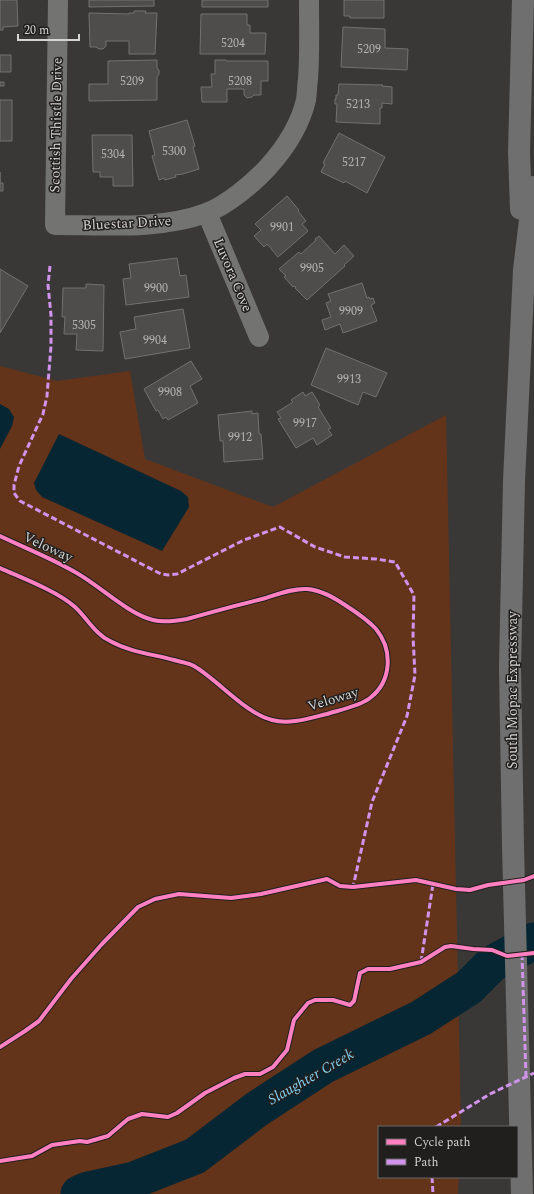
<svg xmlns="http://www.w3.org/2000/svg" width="534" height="1194" viewBox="0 0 534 1194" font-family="Spectral,serif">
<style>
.green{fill:#64341a}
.water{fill:#052632}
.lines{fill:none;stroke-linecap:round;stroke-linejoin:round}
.river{stroke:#052632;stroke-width:37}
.building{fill:#4e4d4c;stroke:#727170}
.minor{stroke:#737372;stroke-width:20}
.motorway{stroke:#706f70;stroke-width:22}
.quiet{stroke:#d193ec;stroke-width:3;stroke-dasharray:6 3;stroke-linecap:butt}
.cycleway-casing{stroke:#201f1e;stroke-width:6}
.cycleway{stroke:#ff80c0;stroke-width:4}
.labels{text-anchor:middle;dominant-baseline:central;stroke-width:3;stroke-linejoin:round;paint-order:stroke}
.number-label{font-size:12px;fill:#b4b2b1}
.street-label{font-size:14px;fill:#d6d4d3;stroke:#201f1e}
.water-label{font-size:15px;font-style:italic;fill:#82d0f2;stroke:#201f1e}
</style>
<rect width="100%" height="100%" fill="#393837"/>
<!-- green -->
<path class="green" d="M0,366L57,381L130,371L145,459L273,507L446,415L461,1127H379V1177H459L458,1194H0Z"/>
<!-- water -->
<path class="water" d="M0,404L9,409L14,417L12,426L0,449Z
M59,434L181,491L188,497L189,507L162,551L42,497L36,490L34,483Z"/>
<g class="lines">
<!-- river -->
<path class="river" d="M79,1194L88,1190L134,1180L195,1156L257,1109L323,1066L421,1018L469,987L492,964L534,941"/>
</g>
<!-- building -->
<path class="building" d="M0,0H17L18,26L3,27V30H0Z
M89,0H154V6L89,7Z
M202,0H268V7H202Z
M344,0H384V18H350V16H344Z
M134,11H146L145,13H157L155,54H129V41H106V46L103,49H99L96,47H90L89,13L129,14V13H134Z
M201,14H247V25H250V33H266L265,54H200Z
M343,27L385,29V48L408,49L407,70L341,67Z
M0,55H11V72H0Z
M157,60V68L159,70V74L157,77V100L89,101V84H108V61Z
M215,60H226V61H268V81H261V95H254L252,97L247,98L244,95V89H227V102H202L201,87H212L211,74H215Z
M0,82H4V86H0Z
M339,84L383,85L382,86L392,87V104L382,103V108H380V124L336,122L337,104H335V99H336V95H338Z
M0,100H12V141H0Z
M187,120L195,146L193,147L199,169L183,174L175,175L176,177L165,180L164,178L159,180L152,156L155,155L149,131Z
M339,133L385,157L367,193L345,181L344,183L321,172L325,164L323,163Z
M92,135H132L133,186H113V177H100V172H93Z
M0,172V183H3V191H0Z
M287,196L299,210L298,211L306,221L302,224L308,231L278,257L267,244L264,247L254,236L261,230L255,224Z
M319,236L335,254L344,245L354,256L344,265L345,266L307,300L295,288L296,287L294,286L293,287L284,277L286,276L279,269L299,252L301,254L316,240L315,239Z
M177,258L180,276L186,275L189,297L126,305L123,279L131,278L129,264Z
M0,269L28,286L0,333Z
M362,283L367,298L369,297L370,299L373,298L375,303L371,305L377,321L343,333L340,324L325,330L322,320L331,317L326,303L331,301L328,294Z
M86,284L104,285L103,351L76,350L77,334H64L65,317H62L63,288H86Z
M183,309L190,348L125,359L120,332L136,329L134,317Z
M326,348L387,373L376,397L363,392L358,405L311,385Z
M191,361L202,379L190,386L198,403L168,420L166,417L163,419L158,410L156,411L144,389Z
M303,392L305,396L312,392L320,405L318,407L331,428L328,429L332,435L317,445L313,438L296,448L278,419L281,418L277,412L293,402L291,400Z
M252,411V414L258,413L259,434H261L263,459L224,462L223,441H220L218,415Z"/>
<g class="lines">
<!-- minor -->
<path class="minor" d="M58,0L55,225C103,225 161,230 206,213C226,206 255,182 269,166C286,147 300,125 306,100C307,93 307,86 308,79C310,53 309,26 309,0
M207,213L259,337"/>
<!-- motorway -->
<path class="motorway" d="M521,209L519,152L523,0
M522,1194L513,846L510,667L514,481L524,270L534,187"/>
<!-- quiet -->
<path class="quiet" d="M50,266L48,285L51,315V346L47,396L43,414L19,466L14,485V493L20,501L161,574L168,575L177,574L244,540L280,527L315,547L345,557L376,559L395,562L414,595L413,636L415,675L407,716L372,802L353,887
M522,954L526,1077
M421,962L433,884
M436,1127L490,1094L534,1073
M432,1177L433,1194"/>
<defs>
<path id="cycleway" d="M0,536C25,548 51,558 75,572C99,585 128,614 153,620C164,623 176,621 187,619C212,612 237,605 262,599C276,595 292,588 307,589C321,590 333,597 345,605C356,612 367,619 376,629C393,650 392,681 370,698C360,706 340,710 327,714C310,718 290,725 272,720C245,713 219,681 194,666C189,663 181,662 174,660C152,654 130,652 110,641C95,634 87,618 75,607C57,591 22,578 0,568
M0,1047L25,1031L39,1021L71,979L102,944L138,907L155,899L179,894L231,898L261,894L327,879L340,886L353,887L416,880L456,889L470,890L488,885L524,880L534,876
M0,1161L32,1156L52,1145L80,1141L87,1142L108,1136L128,1119L142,1114L168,1117L177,1113L205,1093L234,1078L245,1074H260L273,1067L287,1050L294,1020L308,1003L315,1000H333L350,1005L354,1001L360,973L368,969H390L421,962L445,947L451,946L473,949L492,950L507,956L534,953"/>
</defs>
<!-- cycleway casing -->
<use href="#cycleway" class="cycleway-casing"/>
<!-- cycleway -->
<use href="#cycleway" class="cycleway"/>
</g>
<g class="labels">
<!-- number labels -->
<g class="number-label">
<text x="233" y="43">5204</text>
<text x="369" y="49">5209</text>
<text x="132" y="81">5209</text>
<text x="240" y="81">5208</text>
<text x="358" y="104">5213</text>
<text x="174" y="151">5300</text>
<text x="113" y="154">5304</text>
<text x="354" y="162">5217</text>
<text x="282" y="227">9901</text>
<text x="312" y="268">9905</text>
<text x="156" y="288">9900</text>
<text x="351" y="311">9909</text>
<text x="84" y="325">5305</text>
<text x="155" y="340">9904</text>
<text x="349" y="379">9913</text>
<text x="170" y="392">9908</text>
<text x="305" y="423">9917</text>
<text x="240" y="437">9912</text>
</g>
<!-- street labels -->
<g class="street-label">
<text transform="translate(56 125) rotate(-89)">Scottish Thistle Drive</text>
<text transform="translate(127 223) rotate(-3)">Bluestar Drive</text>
<text transform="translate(233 275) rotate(67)">Luvora Cove</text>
<text transform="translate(48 547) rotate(25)">Veloway</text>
<text transform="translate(512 690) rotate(-90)">South Mopac Expressway</text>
<text transform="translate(333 699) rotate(-17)">Veloway</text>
</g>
<!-- water labels -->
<g class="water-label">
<text transform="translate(311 1077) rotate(-30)">Slaughter Creek</text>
</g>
</g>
<!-- legend -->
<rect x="378" y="1126" width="140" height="52" fill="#201f1e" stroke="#696766"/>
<rect x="386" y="1139" width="20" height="6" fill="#ff80c0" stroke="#696766"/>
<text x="414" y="1146" font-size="12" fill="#d6d4d3">Cycle path</text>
<rect x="386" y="1159" width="20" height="6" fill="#d193ec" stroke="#696766"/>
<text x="414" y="1166" font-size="12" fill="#d6d4d3">Path</text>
<!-- scale -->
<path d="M18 34v6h61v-6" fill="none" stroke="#d6d4d3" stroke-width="2"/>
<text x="24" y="34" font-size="12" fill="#d6d4d3" stroke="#201f1e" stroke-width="3" paint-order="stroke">20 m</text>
</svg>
